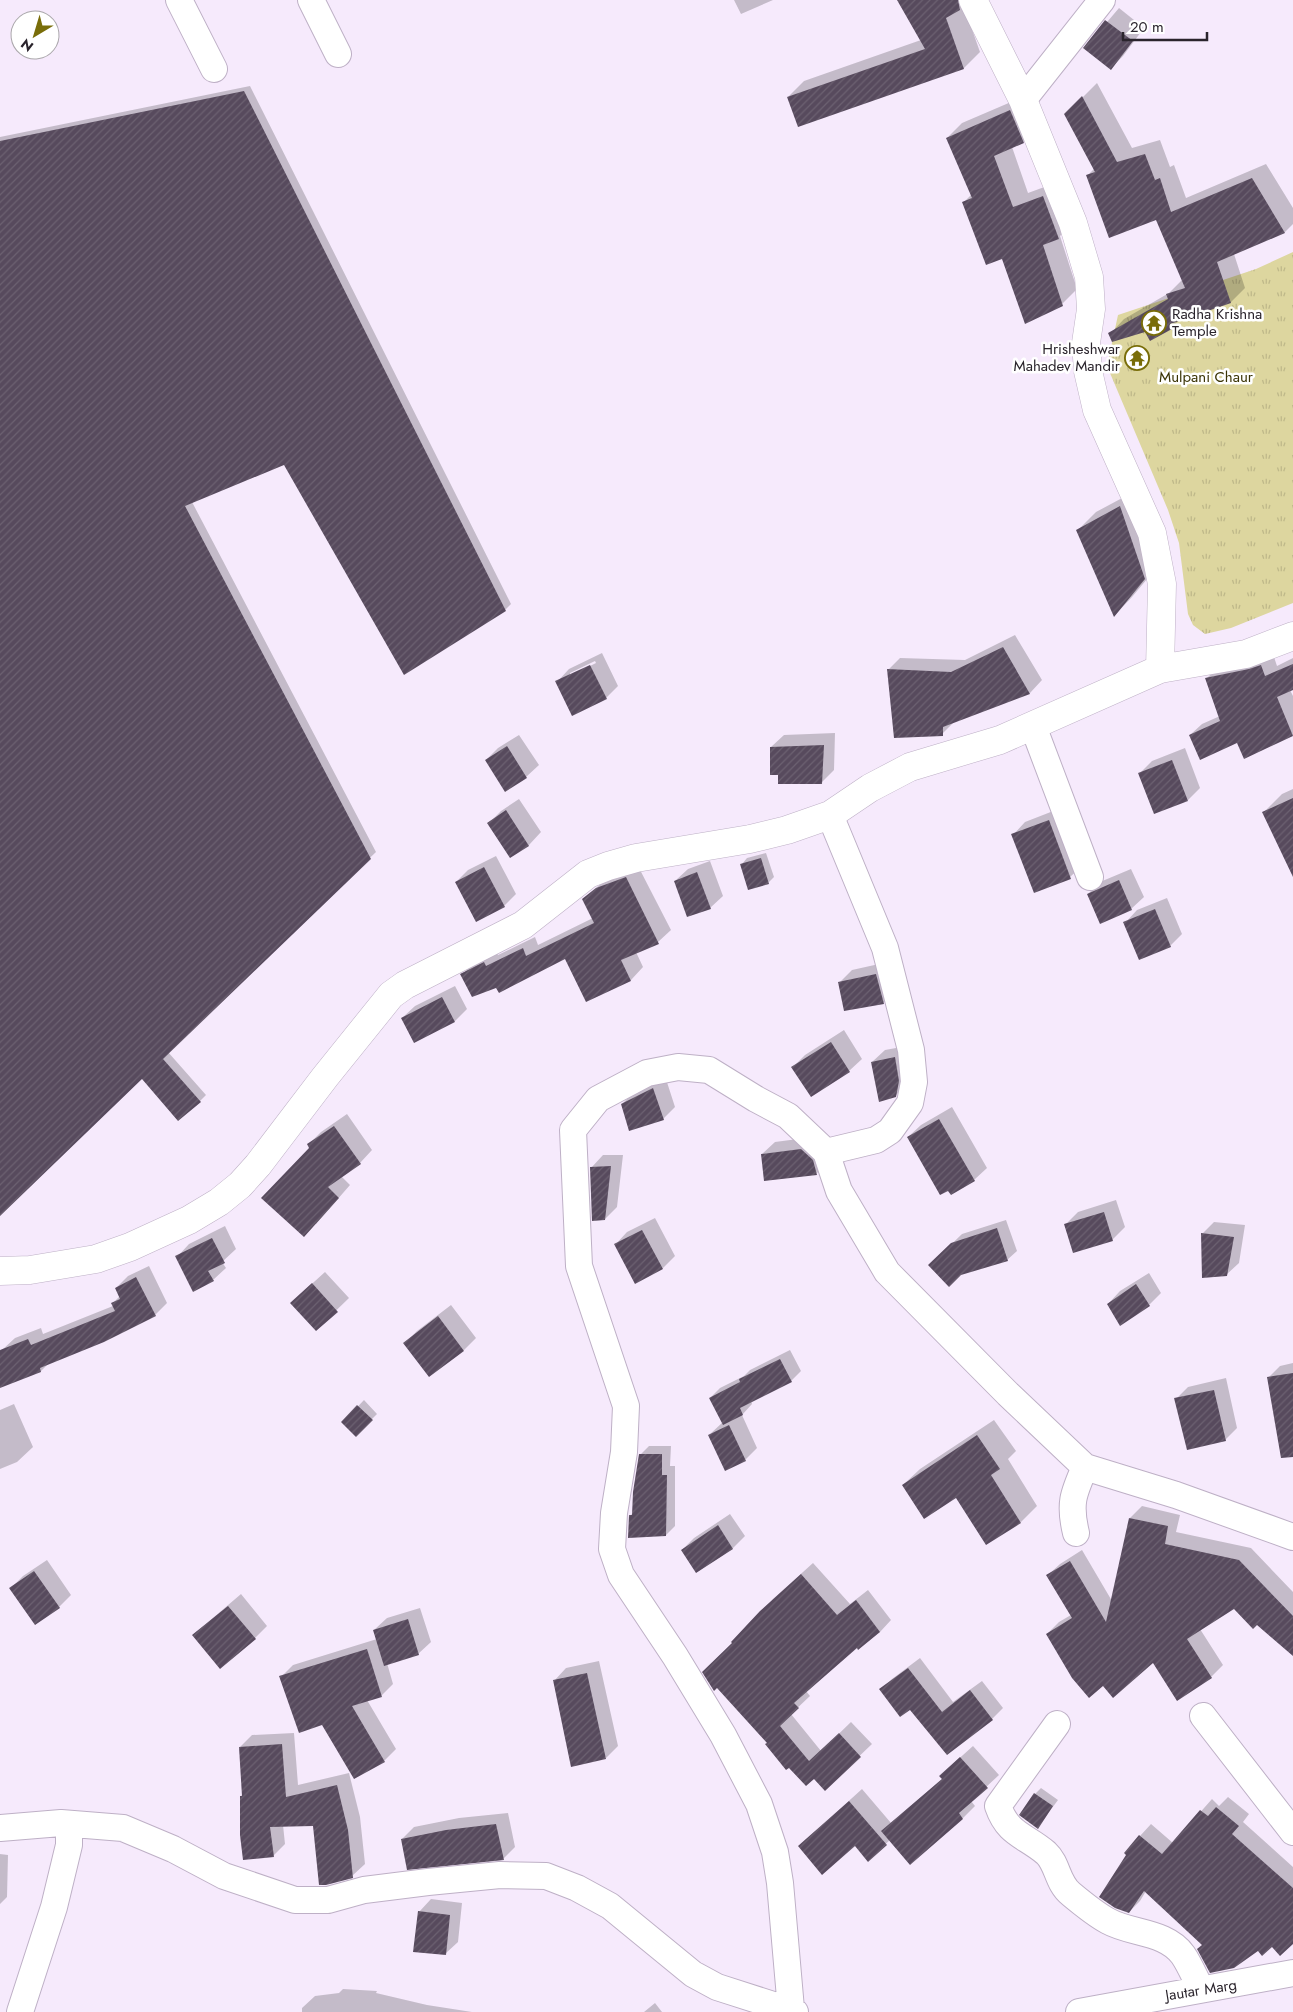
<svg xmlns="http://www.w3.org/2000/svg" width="1293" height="2012" viewBox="0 0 1293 2012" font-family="Jost,sans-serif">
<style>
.park{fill:url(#park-tufts)}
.shadow{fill:#0003;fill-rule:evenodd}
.building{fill:url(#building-hatch)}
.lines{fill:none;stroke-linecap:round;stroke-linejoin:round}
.minor-casing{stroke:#beb0c6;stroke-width:28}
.tertiary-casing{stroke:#beb0c6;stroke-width:29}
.minor{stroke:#fff;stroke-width:26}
.tertiary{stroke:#fff;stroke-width:28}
.labels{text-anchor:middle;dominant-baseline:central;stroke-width:5;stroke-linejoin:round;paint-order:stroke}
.poi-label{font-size:15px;fill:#2a242c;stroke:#fff;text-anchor:start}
.park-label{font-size:15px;fill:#3a3405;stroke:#fff}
.street-label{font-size:15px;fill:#2a242c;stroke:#fff}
</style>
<defs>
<pattern id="park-tufts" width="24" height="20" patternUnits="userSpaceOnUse" patternTransform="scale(1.25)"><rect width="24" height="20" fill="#ddd69f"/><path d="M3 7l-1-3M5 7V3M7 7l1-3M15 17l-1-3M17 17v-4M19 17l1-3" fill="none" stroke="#beb889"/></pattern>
<pattern id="building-hatch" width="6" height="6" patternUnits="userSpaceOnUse" patternTransform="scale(1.25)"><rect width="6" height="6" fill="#574a5d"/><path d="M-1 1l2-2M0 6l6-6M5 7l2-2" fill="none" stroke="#6c6171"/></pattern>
</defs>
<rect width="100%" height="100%" fill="#f6eafc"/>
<!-- park -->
<path class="park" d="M1293,252V603L1231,628L1205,634L1193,625L1188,614L1179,543L1168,510L1107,366L1118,315L1256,269Z"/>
<!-- shadow -->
<path class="shadow" d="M734,0H773L741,14Z
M898,0H966L963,4L980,52L964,68L788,97L804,81L921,40Z
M1119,8L1144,28L1123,56L1111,68L1085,48Z
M1097,83L1132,148L1160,140L1170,167L1174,165L1186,198L1266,164L1293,208V224L1285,232L1234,254L1245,288L1231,302L1180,319L1172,328L1151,340L1145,330L1110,334L1124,319L1169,293L1183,279L1157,218L1087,176L1095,168L1066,114Z
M250,86L511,604L505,610L284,464L192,502L376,852L168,1052L206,1095L200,1101L142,1078L0,1198V137Z
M1025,96L1038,127L1023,142L1012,147L1028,193L1058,182L1073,223L1060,236L1077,289L1062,304L1003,258L964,202L972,194L947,138L962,123Z
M1139,489L1163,560L1132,597L1115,615L1078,530L1096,512Z
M1015,635L1042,680L1030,693L955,721L942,734L888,670L900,658L965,660Z
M602,653L618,686L606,698L557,682L569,669ZM595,661L596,663L570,676V673Z
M1273,654L1277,666L1293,658V689L1290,690L1293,696V735L1245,758L1238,742L1190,735L1202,724L1220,716L1207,678L1218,667Z
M835,733L834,770L821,783L779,774L771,747L784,735Z
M519,735L539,765L526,777L506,790L486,760L498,748Z
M1185,748L1200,788L1188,800L1155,812L1140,773L1152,761Z
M1293,789V874L1264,812L1282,794Z
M519,799L541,832L529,845L511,856L489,823L501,811Z
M1061,808L1083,865L1070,877L1013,835L1025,822Z
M766,853L774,877L768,883L742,864L747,858Z
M496,856L516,894L504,906L456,882L468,870Z
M710,861L723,896L710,908L675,881L688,869Z
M638,866L671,930L658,942L636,952L643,967L631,980L586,1000L566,958L497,986L462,975L474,962L496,951L498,955L535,937L538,945L593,918L583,899L610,876Z
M1131,869L1144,897L1131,909L1088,894L1100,882Z
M1167,898L1182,934L1170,946L1125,923L1137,910Z
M888,962L895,990L883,1003L840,982L852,970Z
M455,986L467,1009L455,1021L414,1042L402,1018L415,1006Z
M844,1030L862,1059L849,1071L793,1067L805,1055Z
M907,1046L908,1083L895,1096L872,1062L885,1050Z
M665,1076L675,1107L663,1119L622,1104L634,1092Z
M952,1107L987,1168L974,1180L952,1193L908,1137L921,1125Z
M347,1114L372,1150L360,1163L341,1176L350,1185L316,1224L311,1148L309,1144L321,1132Z
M813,1137L829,1161L817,1173L762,1154L775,1142Z
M603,1155H623L617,1207L605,1219L591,1168Z
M1116,1200L1125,1227L1112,1240L1065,1225L1078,1212Z
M655,1218L675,1256L663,1268L615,1245L627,1232Z
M1006,1220L1017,1251L1007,1260L930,1265L962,1234Z
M1214,1222L1245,1225L1239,1263L1226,1275L1202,1234Z
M225,1226L236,1249L222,1262L226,1268L213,1280L177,1257L189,1244Z
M149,1266L167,1303L155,1315L48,1364L41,1371L2,1350L15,1338L41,1328L43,1334L113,1306L112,1304L120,1296L116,1288L128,1276Z
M325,1272L349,1298L316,1330L304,1291Z
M1149,1273L1161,1293L1149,1305L1108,1304L1120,1291Z
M451,1305L476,1338L464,1350L429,1375L405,1343L417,1331Z
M790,1350L801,1371L791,1381L751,1401L752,1404L742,1415L757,1448L745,1460L709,1435L723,1422L710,1398L720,1388L744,1376L750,1370Z
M1293,1363V1421L1268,1378L1280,1366Z
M1226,1378L1237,1428L1225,1440L1176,1399L1188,1387Z
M364,1400L377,1414L356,1435L343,1422Z
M14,1404L33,1447L17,1462L0,1469V1410Z
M994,1420L1016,1451L1008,1459L1037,1506L1021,1522L956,1496L903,1485L920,1469Z
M649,1446H671L670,1466H675V1526L666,1535L630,1516L634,1512L640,1455Z
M1142,1506L1180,1515L1176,1532L1251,1548L1293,1592V1646L1234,1607L1200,1629L1223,1665L1211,1677L1153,1661L1103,1685L1047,1634L1059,1622L1071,1615L1048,1575L1060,1564L1082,1550L1112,1601L1130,1518Z
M730,1514L745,1536L733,1548L697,1572L682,1550L694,1538Z
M47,1560L71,1595L59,1607L11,1588L23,1576Z
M813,1563L850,1604L868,1590L891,1620L880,1632L858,1648L857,1647L806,1691L810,1696L791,1714L821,1751L851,1722L872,1744L825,1789L814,1777L768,1743L734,1643L773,1599Z
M241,1594L267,1626L255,1638L193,1635Z
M420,1608L431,1642L418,1654L387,1663L393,1684L381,1696L367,1700L396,1749L384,1761L322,1723L281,1677L293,1665L377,1639L374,1630L387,1618Z
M920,1658L953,1702L982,1681L1003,1708L992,1719L910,1708L881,1690L892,1679Z
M599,1661L618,1746L606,1758L554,1681L566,1668Z
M294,1733L298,1785L349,1773L360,1817L365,1864L352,1876L314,1825H283L285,1844L273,1856L241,1796L243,1794L240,1747L252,1735Z
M973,1746L999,1775L971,1801L975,1806L963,1818L910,1863L890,1840L868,1860L855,1844L799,1846L862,1789L891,1823L943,1778L953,1764Z
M1041,1788L1058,1800L1038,1827L1035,1794Z
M1228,1797L1249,1814L1243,1822L1293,1867V1922L1203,1944L1146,1891L1140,1901L1129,1912L1140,1836L1151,1824L1173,1843L1212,1799L1219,1806Z
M508,1813L515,1847L503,1859L402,1839L414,1827L459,1818Z
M0,1854L8,1855L7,1897L0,1904Z
M431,1899L462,1903L458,1942L445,1954L419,1912Z
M343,1989L377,1991L376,1993L427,2005L472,2012H302V2008L315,1996L339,1993Z
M655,2003L662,2012H644Z"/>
<!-- building -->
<path class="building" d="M897,0H958L960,10L946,18L964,69L798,127L787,97L925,49Z
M1105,20L1133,41L1111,70L1083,48Z
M244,91L506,611L404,675L284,465L185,506L371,859L163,1059L201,1102L178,1121L142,1079L0,1216V141Z
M1082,96L1117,162L1145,154L1155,180L1160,178L1171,212L1252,178L1285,233L1217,262L1231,303L1170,324L1172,329L1150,341L1145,332L1112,342L1108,333L1168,299L1166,294L1185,288L1156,220L1109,238L1086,175L1095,172L1064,114Z
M1010,110L1024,143L994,156L1013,207L1043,196L1059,239L1043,245L1063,306L1025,324L1002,259L986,265L962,202L972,198L946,138Z
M1120,506L1145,579L1114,617L1076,530Z
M1003,647L1030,694L943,727V736L894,738L887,669L951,672Z
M1293,664V690L1277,697L1293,736L1244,759L1237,743L1200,760L1189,735L1220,721L1205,678L1249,669L1261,665L1265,676Z
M590,665L607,699L572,716L555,681Z
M824,745L822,784H778V775H770V747Z
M507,746L527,778L505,792L485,760Z
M1172,760L1188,801L1154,814L1138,773Z
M1293,798V877L1262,812Z
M506,810L529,846L510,858L487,823Z
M1049,820L1071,879L1034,893L1011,834Z
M761,858L769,884L748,890L740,864Z
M484,867L505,907L476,922L455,882Z
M697,872L711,909L687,917L674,881Z
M626,877L659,944L621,960L631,981L586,1002L565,959L499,993L496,988L472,997L460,974L484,962L486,966L523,948L526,956L594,923L582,899L596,888Z
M1119,880L1132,910L1100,924L1087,894Z
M1155,909L1171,947L1139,960L1123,922Z
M876,974L884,1004L844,1011L838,982Z
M442,997L455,1022L414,1043L401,1018Z
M831,1042L850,1072L811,1097L791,1067Z
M895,1057L899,1081L896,1097L879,1102L871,1062Z
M653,1088L664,1120L629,1131L621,1104Z
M939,1119L975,1181L951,1195L948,1191L940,1195L907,1137Z
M334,1126L361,1164L328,1187L339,1198L304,1237L261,1198L309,1148L307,1144Z
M801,1149L813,1160L817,1175L764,1181L761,1154Z
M611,1166L605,1220L592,1221L590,1167Z
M1104,1212L1113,1241L1073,1253L1064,1224Z
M997,1228L1008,1261L961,1275L949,1287L928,1265L951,1243Z
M642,1230L663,1269L635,1284L614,1244Z
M1201,1233L1234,1237L1227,1276L1202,1278Z
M212,1238L225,1263L208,1271L214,1281L193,1292L175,1256Z
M136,1277L156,1316L104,1342L40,1368L41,1372L0,1388V1350L28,1339L31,1345L115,1311L111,1303L120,1299L115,1288Z
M312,1283L338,1312L316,1331L290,1303Z
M1136,1284L1150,1306L1120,1326L1107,1304Z
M438,1316L464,1351L429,1377L403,1343Z
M780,1359L792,1382L740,1408L743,1415L723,1425L709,1398L740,1382L739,1379Z
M1293,1373V1457L1281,1458L1267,1377Z
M1214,1390L1226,1441L1187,1450L1174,1398Z
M357,1405L373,1420L356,1437L341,1422Z
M729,1425L746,1461L725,1471L708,1435Z
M977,1435L1000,1469L991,1475L1021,1523L986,1545L956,1498L924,1519L902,1485Z
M639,1454H662V1475H667L666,1536L628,1538L629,1515H632L633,1492Z
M1129,1518L1168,1526L1165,1544L1239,1560L1293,1616V1656L1257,1625L1253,1629L1234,1609L1187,1639L1212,1678L1177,1701L1153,1663L1113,1698L1103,1686L1089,1698L1072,1678L1046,1634L1072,1618L1046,1575L1070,1561L1106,1622Z
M718,1525L733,1549L696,1573L681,1550Z
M34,1571L60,1608L35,1625L9,1588Z
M801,1574L837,1615L856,1600L880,1632L858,1650L857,1648L794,1703L799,1708L780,1726L809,1761L839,1733L861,1757L825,1791L814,1779L806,1786L789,1768L786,1770L765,1744L767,1743L717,1688L714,1691L702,1672L732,1643L731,1642L760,1611Z
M228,1606L256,1639L220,1669L192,1635Z
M408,1619L419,1655L384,1666L373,1630Z
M367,1649L382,1697L352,1706L385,1762L354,1779L322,1725L299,1733L279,1676Z
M908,1668L942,1712L970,1690L993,1720L947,1755L910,1710L900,1717L879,1689Z
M587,1673L606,1759L571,1767L553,1680Z
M282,1744L286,1797L337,1785L348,1830L353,1878L326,1885H319L313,1826L270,1827L274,1857L243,1860L240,1835V1796H242L239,1747Z
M960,1757L988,1788L959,1813L963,1819L910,1865L881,1831L942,1779L939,1776Z
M1034,1793L1053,1806L1038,1829L1019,1815Z
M849,1801L887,1845L868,1862L855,1846L822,1875L798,1846Z
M1216,1807L1239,1826L1232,1834L1293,1888V1944L1280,1956L1272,1947L1262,1956L1258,1951L1234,1968L1210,1973L1197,1949L1202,1945L1144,1891L1129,1913L1115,1908L1099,1897L1126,1855L1124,1853L1139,1835L1162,1854L1200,1810L1208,1816Z
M496,1824L504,1860L407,1870L401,1839L446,1830Z
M418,1911L450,1915L446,1955L413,1952Z"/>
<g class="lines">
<defs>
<path id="minor" d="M179,0L214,69
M311,0L338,54
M1023,100L1102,0
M1033,726L1090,877
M830,815L885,948L911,1050L914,1082L910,1103L890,1131L876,1140L826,1152L839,1191L887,1272L1008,1394L1085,1467C1073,1494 1069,1504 1076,1533
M1085,1467L1176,1495L1293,1537
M1203,1716L1293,1832
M1057,1724L998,1806C1008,1835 1025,1835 1046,1853C1058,1864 1057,1883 1071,1894C1083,1904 1095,1914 1108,1921C1131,1934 1166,1931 1183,1955C1190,1965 1195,1978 1201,1989
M0,1828L61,1823L123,1828L173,1849L224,1876L295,1900H328L364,1890L428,1882L500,1875L546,1876L577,1888L610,1906L693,1974L717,1987L795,2012
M791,2009L780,1883L775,1852L759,1804L723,1735L675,1656L621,1575L612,1549L614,1513L624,1452L626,1406L579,1266L573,1130L598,1099L647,1073L678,1067L709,1070L756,1099L788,1116L826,1152
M20,2012L54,1907L69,1845V1824
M1079,2012L1293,1973"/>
<path id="tertiary" d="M973,0L1023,100L1073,223L1089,277L1091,309L1086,343L1088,371L1097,410L1152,533L1162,584L1160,669
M0,1271L30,1270L96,1259L130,1247L189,1220L219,1202L240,1185L258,1165L325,1077L391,995L405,985L523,925L588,874L608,866L636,858L750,839L787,830L830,815L870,788L910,767L1000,740L1160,669L1246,654L1293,636"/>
</defs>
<!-- minor casing -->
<use href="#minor" class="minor-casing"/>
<!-- tertiary casing -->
<use href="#tertiary" class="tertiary-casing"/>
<!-- minor -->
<use href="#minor" class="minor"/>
<!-- tertiary -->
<use href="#tertiary" class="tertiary"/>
</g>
<!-- icons -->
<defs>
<symbol id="temple-ring" viewBox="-11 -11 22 22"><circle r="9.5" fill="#fff" stroke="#796d09" stroke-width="1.5"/><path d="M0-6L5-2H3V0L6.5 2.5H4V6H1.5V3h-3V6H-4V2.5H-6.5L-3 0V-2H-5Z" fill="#796d09"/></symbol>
</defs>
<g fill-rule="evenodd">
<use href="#temple-ring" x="1140" y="309" width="28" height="28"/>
<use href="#temple-ring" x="1123" y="344" width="28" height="28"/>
</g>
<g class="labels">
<!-- poi labels -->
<g class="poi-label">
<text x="1172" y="314">Radha Krishna<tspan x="1172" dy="17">Temple</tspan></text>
<text x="1120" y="349" text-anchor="end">Hrisheshwar<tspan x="1120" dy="17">Mahadev Mandir</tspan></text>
</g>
<!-- park labels -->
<g class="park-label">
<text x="1206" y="377">Mulpani Chaur</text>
</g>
<!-- street labels -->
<g class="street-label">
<text transform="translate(1201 1990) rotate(-9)">Jautar Marg</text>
</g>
</g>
<!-- north arrow -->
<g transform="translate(35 35) rotate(218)"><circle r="24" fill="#ffffff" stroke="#aaa7ab"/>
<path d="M0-4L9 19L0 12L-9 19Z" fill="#796d09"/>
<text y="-8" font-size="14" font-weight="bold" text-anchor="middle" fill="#2a242c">N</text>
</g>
<!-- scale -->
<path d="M1123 32v8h84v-8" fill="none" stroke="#2a242c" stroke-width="2.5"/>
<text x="1130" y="32" font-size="15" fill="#2a242c" stroke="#ffffff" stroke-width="4" paint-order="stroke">20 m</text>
</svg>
